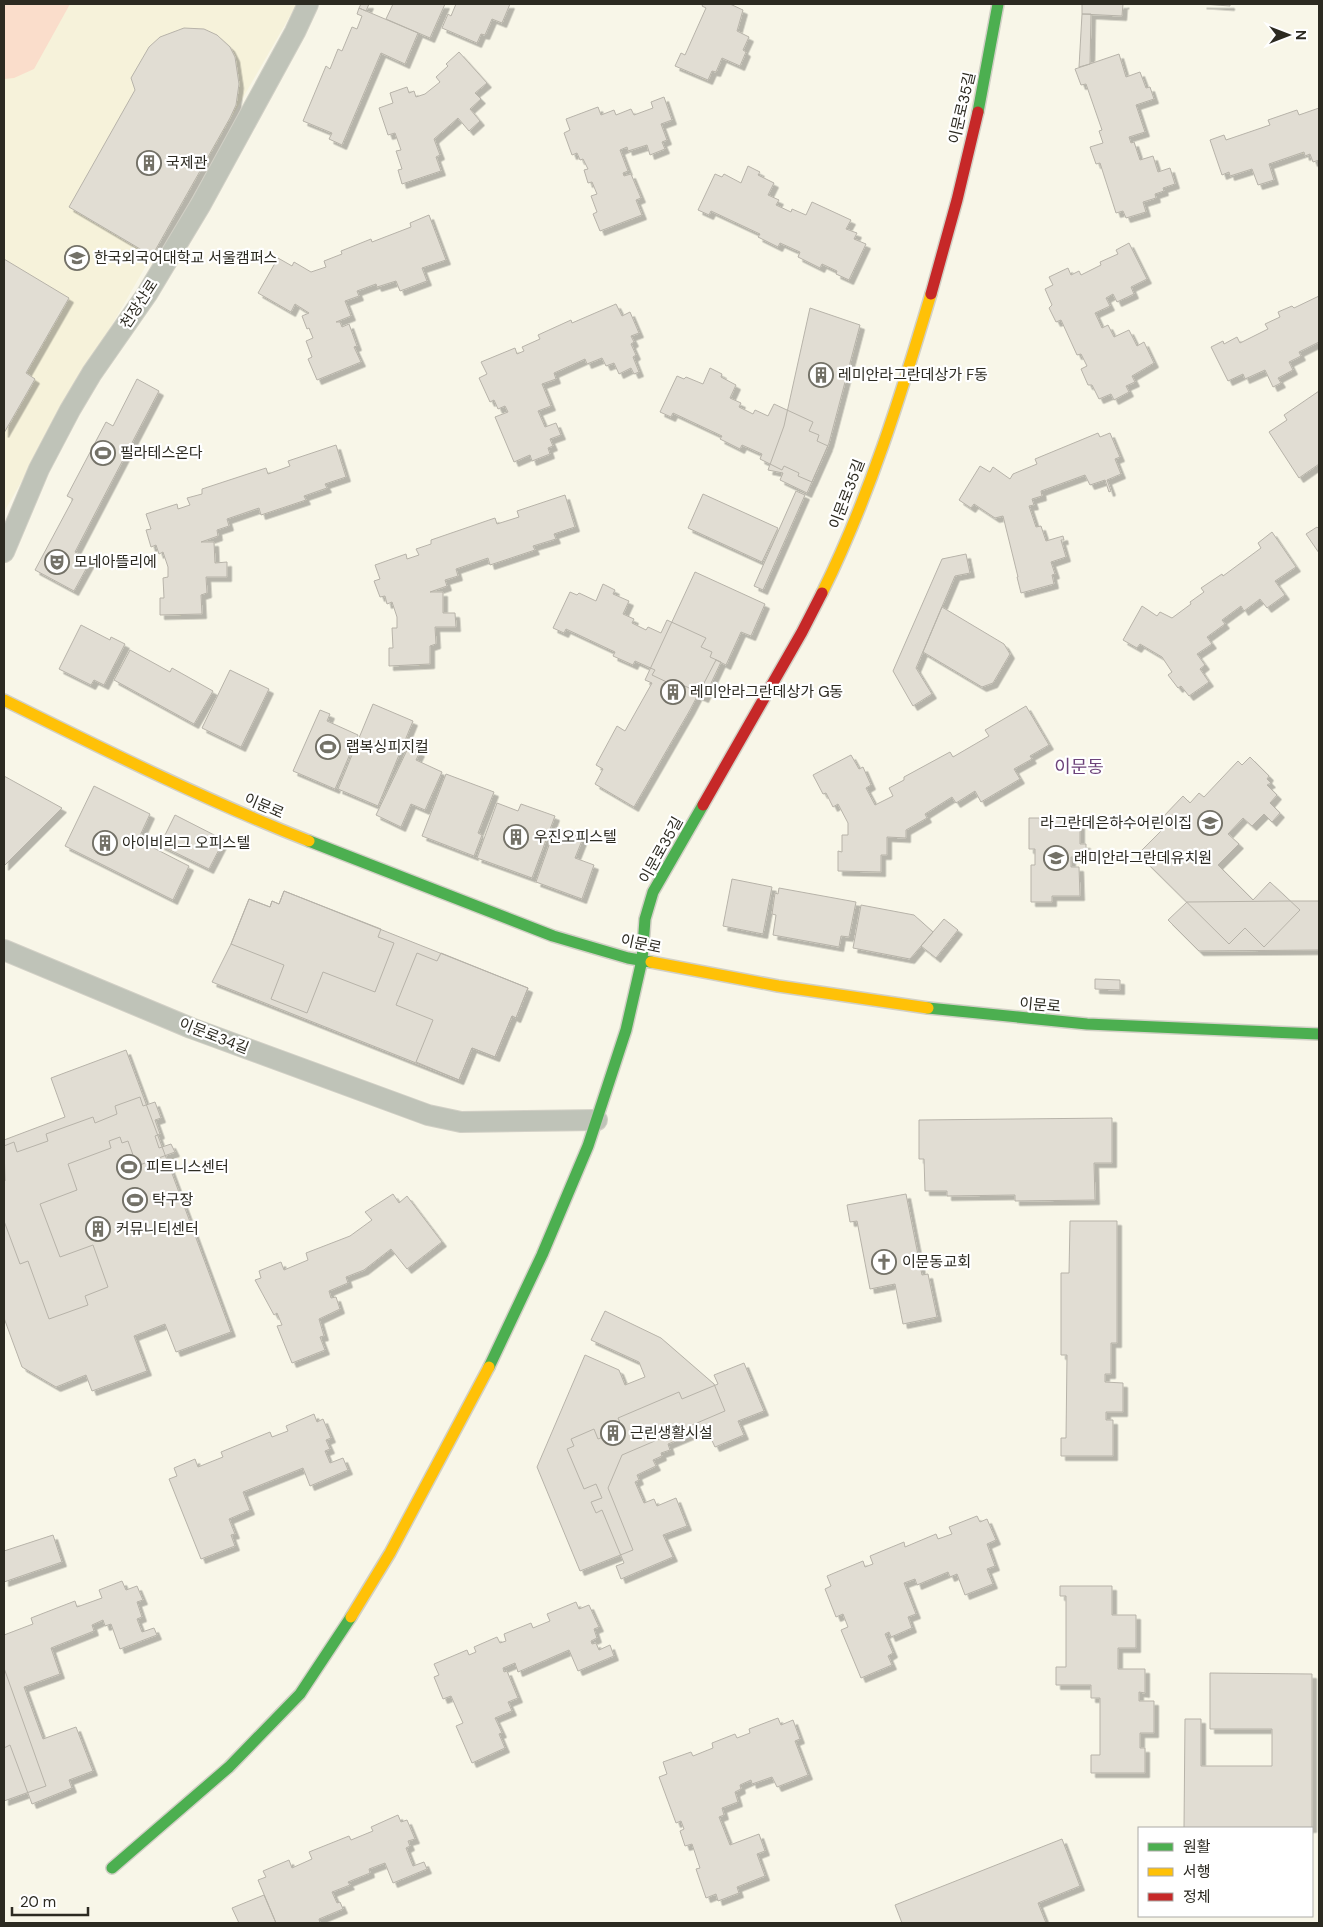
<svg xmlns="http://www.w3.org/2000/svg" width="1323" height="1927" viewBox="0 0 1323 1927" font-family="'DM Sans','Noto Sans KR',sans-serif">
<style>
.built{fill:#f6f2da}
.green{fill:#faddcb}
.building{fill:#e1ddd3;stroke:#b7b3a9;filter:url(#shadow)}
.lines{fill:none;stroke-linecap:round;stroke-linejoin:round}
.street-casing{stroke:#d2d0c6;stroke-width:22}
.fast-casing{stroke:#d2d0c6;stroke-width:14}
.slow-casing{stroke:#d2d0c6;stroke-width:14}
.jam-casing{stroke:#d2d0c6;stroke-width:14}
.street{stroke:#bfc3b8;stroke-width:20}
.fast{stroke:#4caf50;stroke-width:11}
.slow{stroke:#ffc107;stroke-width:11}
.jam{stroke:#c62828;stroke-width:11}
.labels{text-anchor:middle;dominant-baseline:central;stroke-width:4.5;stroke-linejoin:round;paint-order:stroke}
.street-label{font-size:15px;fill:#2c2a21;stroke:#fff}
.poi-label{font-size:15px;fill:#2c2a21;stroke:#fff;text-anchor:start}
.quarter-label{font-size:18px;fill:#6d437a;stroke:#fff}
</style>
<defs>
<filter id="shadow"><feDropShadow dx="4.5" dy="4.5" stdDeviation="0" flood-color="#0004"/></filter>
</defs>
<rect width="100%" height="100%" fill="#f8f6e8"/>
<!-- built -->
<path class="built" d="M4,4H297L4,512Z"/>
<!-- green -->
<path class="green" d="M4,4H70L34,69L14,78L4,79Z"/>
<!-- building -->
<path class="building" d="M361,4H369L366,11L359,8Z
M393,4H445L430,38L386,19Z
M456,4H510L502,23L492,19L485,35L481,34L477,43L442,28L448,14L451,16Z
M703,4H730L743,10L737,31L749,37L743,50L746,52L740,66L722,58L716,72L712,71L708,80L675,66L681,53L685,55L706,8L702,6Z
M1082,4H1125H1123L1122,16L1082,14Z
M1202,4H1230V6Z
M359,8L418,33L405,64L381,53L342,145L329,139L332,133L303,121L326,66L330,69L338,49L342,51L352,27L357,29L362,16L357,14Z
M1082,14H1091L1090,64L1079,67Z
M184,28L204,29L217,35L230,47L235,57L239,84L236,105L230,118L152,256L69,207L135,90L131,78L149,47L160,37Z
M459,52L487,83L475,93L481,99L470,109L480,121L469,131L458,118L434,139L440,155L436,157L441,171L402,184L398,170L402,169L396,151L401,150L395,133L388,135L379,108L393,103L390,93L407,87L409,93L414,91L416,97L425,94L440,82L436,77L448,66L446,64Z
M1119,54L1126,77L1140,72L1146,88L1150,87L1154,99L1136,105L1145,132L1129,137L1131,143L1134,142L1140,160L1153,156L1158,172L1170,168L1175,184L1163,188L1164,191L1155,194L1156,198L1143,202L1146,212L1126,218L1123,211L1116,213L1100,163L1096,164L1090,147L1103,143L1099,131L1102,130L1086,84L1081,85L1075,69Z
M664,97L672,120L661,124L667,140L662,142L665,149L650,155L647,145L628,151L627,147L620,150L628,171L623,173L624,176L631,174L641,198L636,200L642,215L600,231L593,214L597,212L591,196L597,194L592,182L588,183L584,170L588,169L583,159L580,160L577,153L572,155L564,133L570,130L566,119L598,107L601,115L614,110L616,115L631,109L634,115L653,108L651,102Z
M1319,108V160L1313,162L1310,154L1305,156L1304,152L1269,164L1274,180L1258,185L1252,169L1230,176L1229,172L1222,175L1210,140L1224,135L1226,140L1270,125L1268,120L1297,110L1299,115Z
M748,166L760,172L758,175L774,183L768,195L779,200L776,205L791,212L792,209L806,215L812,202L851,220L846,229L857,233L854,239L866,244L849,280L836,274L837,271L822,264L820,268L798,257L800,252L780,243L778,247L758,237L760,234L711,211L709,215L698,210L715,174L722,177L724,174L741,183Z
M429,215L446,260L422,268L427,281L400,291L396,281L377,287L376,284L357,291L359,296L345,301L351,316L336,322H340L342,327L349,324L357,346L354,347L361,362L317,380L308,359L312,357L306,341L313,338L309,328L307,329L302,316L309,313L295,304L291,312L258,293L278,258L292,266L294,262L311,272L326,267L324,261L342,254L341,251L371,239L372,242L411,227L410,223Z
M1129,243L1147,279L1131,287L1134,294L1117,302L1113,294L1106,298L1110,306L1095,313L1102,328L1108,325L1114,337L1129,330L1137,346L1144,342L1154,363L1132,376L1135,382L1126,386L1129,392L1114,400L1111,394L1099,399L1092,385H1088L1081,369L1087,366L1081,354L1077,355L1061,320L1056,322L1049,308L1052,305L1045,289L1053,285L1049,277L1068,268L1071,275L1079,271L1081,275L1101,265L1100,262L1118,254L1116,250Z
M4,259L69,298L26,373L35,379L4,433Z
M1319,296V342L1299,352L1301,356L1289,362L1293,370L1278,378L1281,383L1273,387L1265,370L1245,379L1243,374L1228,381L1211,347L1223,341L1224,344L1237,337L1240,343L1268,329L1265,324L1280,317L1278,312L1292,306L1294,308Z
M616,304L622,316L630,312L639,333L631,336L634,342L631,344L636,355L633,357L639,372L634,374L631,368L619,374L614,363L606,366L602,358L587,364L585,359L554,373L556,379L542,384L551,406L538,411L545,427L556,423L561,435L550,439L553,446L548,448L550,454L532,461L530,455L514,462L495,417L508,412L505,406L498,409L494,400L490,402L479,378L487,374L481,362L515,348L517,354L524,351L522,347L540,339L538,335L571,320L572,323Z
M810,308L860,325L829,443L807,493L780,480L783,473L768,470L784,426Z
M710,368L722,374L721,377L736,385L730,398L741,403L739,407L753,414L755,410L768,416L774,404L813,422L809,431L819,435L817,441L828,446L812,482L798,476L799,473L784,466L782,470L760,459L762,454L742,445L740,449L720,439L722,436L673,413L671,417L660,412L677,376L684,379L686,377L703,384Z
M137,379L159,391L75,552L91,560L74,591L35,570L73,499L67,496L106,422L113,426Z
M1319,391V464L1299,478L1269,432L1287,420L1284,415Z
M1098,433L1100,437L1110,433L1120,457L1115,459L1121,474L1107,480L1111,491L1109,492L1105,480L1090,485L1085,475L1041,491L1042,496L1032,499L1034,505L1029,506L1036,527L1041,526L1046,541L1063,536L1064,540H1061L1066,557L1051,562L1055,574L1052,575L1054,584L1021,593L1017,577H1018L1003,516L995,518L974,504L971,508L959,500L980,466L990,472L993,467L1010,479L1013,474L1037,464L1035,459Z
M336,445L346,477L325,484L327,488L304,496L306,500L261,515L259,508L227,519L229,526L217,530L218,536L201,542H214L215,563L227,562V577H206L207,593L201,595L202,614L160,615V598H164L163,578L168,577V567L163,552L159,554L156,545L151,547L146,530L151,529L146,514L177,504L178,509L190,505L187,498L202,494V489L266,468L268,474L290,466L288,461Z
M796,491L805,495L763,590L754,586Z
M703,494L778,528L762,562L688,528Z
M565,495L575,527L554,534L556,539L533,546L535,550L490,565L488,558L456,569L458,576L445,580L447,586L430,592H443V613H455L456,627H435L436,644L430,646V664L389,666V648H393L392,628H397V617L392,602L387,604L385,596L380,597L374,581L380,579L375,565L406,554L407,559L419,555L416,549L431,544V540L495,518L497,524L519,517L517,511Z
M1317,527L1319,529V553L1306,534Z
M1272,532L1296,567L1275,581L1285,595L1267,608L1260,599L1244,611L1241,606L1222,620L1225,624L1207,637L1212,644L1197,654L1205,665L1200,669L1209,682L1189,696L1181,686L1178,688L1168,675L1172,672L1162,657L1140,644L1137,648L1123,640L1142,606L1157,616L1160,612L1172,618L1191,604L1190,602L1204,592L1201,588L1222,574L1223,576L1261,548L1258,543Z
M966,554L970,573L955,576L916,668L932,694L913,706L893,671L942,559Z
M695,572L765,604L751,636L741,632L726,665L716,660L690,710L634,807L595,784L603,769L596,765L617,726L625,731L652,683L645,680Z
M603,584L615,590L613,594L629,601L623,614L634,619L632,623L646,630L648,627L661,633L667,620L706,638L701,647L712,652L710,657L721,662L704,698L690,692L692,689L677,683L675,686L652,675L655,670L635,661L633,665L613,656L615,652L566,629L564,633L553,628L570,592L577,595L579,593L596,601Z
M942,607L1004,644L1010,654L993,683L982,687L923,652Z
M81,625L110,640L111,637L125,644L104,685L94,680L91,685L59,669Z
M130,650L170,672L172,668L213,691L194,724L114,680Z
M230,670L269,689L241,747L202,728Z
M373,704L413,721L378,806L338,789Z
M1026,706L1049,745L1030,756L1032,759L1014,769L1020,779L981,802L975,791L956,803L952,797L925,814L927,818L906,830V838L887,837V855H881V872L838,871V851L842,852V835H848V823L838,804L833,807L826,793L823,794L813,775L851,755L859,769L863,767L871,785L866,788L875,805L893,796L889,788L904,780V777L950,752L953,757L989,736L985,730Z
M320,710L330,714L327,721L358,735L335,789L293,771Z
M409,746L420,752L416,760L442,772L425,810L411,804L401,827L376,815Z
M1250,757L1269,776L1267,779L1271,783L1267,785L1277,795L1270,803L1280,813L1272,822L1264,814L1252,826L1243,818L1228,834L1239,844L1218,865L1253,900L1270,882L1300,910L1264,947L1245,928L1229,944L1138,854L1168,824L1162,818L1183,796L1190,803L1199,793L1204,797L1238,761L1242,765Z
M446,774L494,792L478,833L482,835L474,856L422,836Z
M4,776L62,808L4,866Z
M94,786L150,814L138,840L189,866L173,900L65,846Z
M497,803L518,811L521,804L555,816L532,878L477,858Z
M175,815L224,840L209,869L160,845Z
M1029,818H1064V825L1080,824V844H1086V857H1071V867H1079L1080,896H1052V902H1031V865H1035V849H1029Z
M555,828L583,838L575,858L594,865L582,899L536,882Z
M732,879L772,887L763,934L723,926Z
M779,888L856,902L849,937L841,936L839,947L773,935L776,915L772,914L775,893L778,894Z
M284,891L381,929L378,937L394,943L375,992L323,972L307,1013L271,999L284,965L231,944L249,899L270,907L272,901L279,904Z
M284,891L528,988L516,1018L512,1016L495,1057L472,1048L459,1080L212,982L231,944L249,899L270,907L272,901L279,904Z
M1290,901H1319V950L1199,951L1168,920L1187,902Z
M861,905L914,915L933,932L910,959L853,948Z
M944,919L958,930L936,958L921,946Z
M417,953L437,961L441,953L528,988L516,1018L512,1016L495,1057L472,1048L459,1080L416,1062L433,1020L396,1005Z
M1095,979L1120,980V990L1095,989Z
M126,1050L231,1332L176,1352L165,1324L134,1336L147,1371L92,1391L86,1375L56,1387L22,1367L4,1318V1140L65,1117L51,1078Z
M140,1097L143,1106L155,1102L161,1118L155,1120L160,1134L155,1136L159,1148L171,1144L175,1152L137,1166L128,1141L122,1143L120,1137L109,1141L111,1148L68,1164L77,1190L40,1204L60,1257L93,1245L108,1287L85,1296L88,1305L49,1319L28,1261L20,1264L4,1221V1182L5,1181L4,1146L14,1142L17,1152L48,1141L46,1134L93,1117L95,1123L117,1114L115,1106Z
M1112,1118V1163H1094L1095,1200L1015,1201V1195L947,1196V1191H925L924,1159H919V1120Z
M393,1194L399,1203L407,1196L442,1242L407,1269L391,1249L364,1270L346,1277L348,1283L329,1291L331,1298L336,1297L340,1309L319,1319L324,1336L320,1337L325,1350L292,1363L277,1326L282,1325L277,1313L274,1315L255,1280L261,1278L259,1271L281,1262L284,1270L308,1260L306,1253L350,1236L372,1220L365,1212Z
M906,1194L922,1275L928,1274L937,1317L903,1324L895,1284L870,1289L857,1221L850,1222L847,1205Z
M1070,1221H1117V1343H1111V1374H1105V1382L1123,1383V1412H1106V1420H1113V1456H1061V1438H1066L1067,1355H1061V1273H1069Z
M605,1311L661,1338L714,1384L725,1411L622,1455L608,1488L633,1550L580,1571L537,1467L585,1355L619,1370L625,1385L645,1377L639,1362L591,1340Z
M744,1363L764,1411L738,1421L744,1435L715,1447L706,1428L668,1444L670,1450L661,1453L662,1456L653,1460L656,1466L637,1475L639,1480L635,1482L644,1503L654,1499L657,1506L676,1498L687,1526L663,1535L673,1557L621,1579L616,1566L624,1563L602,1510L596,1513L591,1502L602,1498L596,1484L584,1489L567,1449L574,1446L571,1439L594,1429L598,1439L614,1433L612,1429L621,1425L618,1418L679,1392L682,1399L718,1384L714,1375Z
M314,1414L317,1422L323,1419L331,1438L326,1440L330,1449L325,1451L330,1463L343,1458L348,1470L310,1486L303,1468L243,1492L250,1510L229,1519L235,1534L231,1535L235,1546L201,1559L169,1479L177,1476L174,1468L195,1459L198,1467L223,1457L221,1452L270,1432L272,1437L288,1431L286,1426Z
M977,1516L980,1522L987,1519L996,1540L987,1544L995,1566L987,1569L993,1584L965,1595L957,1574L950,1577L948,1572L917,1585L915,1579L904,1583L916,1614L908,1617L912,1628L891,1637L889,1632L885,1634L893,1653L888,1656L892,1665L861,1678L841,1630L848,1627L843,1614L836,1617L825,1589L831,1586L827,1576L863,1561L865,1567L873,1564L870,1556L904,1542L905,1547L936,1534L938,1539L952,1534L949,1527Z
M53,1535L62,1562L4,1582V1551Z
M122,1581L126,1590L137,1586L143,1600L137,1602L142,1617L137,1619L142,1632L154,1628L157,1635L120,1649L111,1624L105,1626L103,1620L92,1625L94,1631L51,1648L60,1674L24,1687L43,1739L76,1727L93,1771L69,1780L72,1788L32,1804L10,1745L4,1748V1635L33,1624L31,1618L75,1601L77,1607L102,1598L99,1590Z
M1060,1586H1112V1615H1136V1648H1118V1669H1145V1693L1139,1692V1701H1154V1733H1140V1748H1145V1773H1091V1755H1100V1698H1091V1685H1056V1667H1066V1596H1060Z
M576,1602L579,1609L589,1605L599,1627L594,1629L597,1638L591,1641L592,1644L596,1643L599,1650L610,1645L614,1656L578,1671L569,1650L518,1672L515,1663L503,1668L504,1672L507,1671L518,1698L508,1702L512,1711L495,1718L502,1733L499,1734L505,1748L472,1763L456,1726L463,1723L451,1696L443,1699L434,1677L439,1675L434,1664L467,1650L469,1655L476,1652L474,1647L497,1637L500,1643L506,1641L504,1634L531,1623L533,1628L550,1621L547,1614Z
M4,1668L46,1786L4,1801Z
M1210,1673L1312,1674V1828H1184L1185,1719H1201V1766H1272V1729H1210Z
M778,1718L781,1725L793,1720L800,1739L795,1741L808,1775L777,1787L772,1777L752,1784L751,1780L740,1785L741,1789L735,1792L738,1802L722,1808L724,1815L719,1817L730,1845L759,1834L765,1851L757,1854L765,1876L737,1887L739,1893L718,1901L716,1894L706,1898L696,1869L700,1868L692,1844L685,1846L680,1831L684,1829L681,1821L676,1823L659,1777L667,1774L663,1762L691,1752L693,1756L713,1748L712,1743L735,1734L737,1738L750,1733L749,1729Z
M398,1815L401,1822L407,1820L415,1839L408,1841L410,1846L406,1848L413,1866L424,1862L427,1869L393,1883L385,1863L369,1869L370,1873L348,1882L350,1885L332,1892L337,1903L340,1902L343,1909L319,1919L320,1923H276L258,1880L266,1877L263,1871L289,1860L292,1868L312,1859L309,1852L349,1836L351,1840L373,1831L371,1827Z
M1062,1839L1080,1886L1038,1903L1046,1923H902L895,1905Z
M264,1895L276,1923H239L232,1908Z"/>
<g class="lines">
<defs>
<path id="street" d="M4,552L39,469L70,410L92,373L147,294L201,204L295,32L308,4
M4,950L191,1028L428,1115L461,1122L597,1120"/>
<path id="fast" d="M978,112L998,4
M309,841L553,936L628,958L651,962
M928,1008L1087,1024L1319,1034
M489,1367L542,1255L588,1146L626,1030L642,960L645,919L653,892L703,805
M112,1868L229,1767L300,1694L351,1617"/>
<path id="slow" d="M822,593C869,498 901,395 931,294
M4,700C105,750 205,800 309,841
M651,962L778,986L928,1008
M351,1617L390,1553L489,1367"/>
<path id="jam" d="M931,294L957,200L978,112
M703,805L802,632L822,593"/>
</defs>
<!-- street casing -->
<use href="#street" class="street-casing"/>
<!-- fast casing -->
<use href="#fast" class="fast-casing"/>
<!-- slow casing -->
<use href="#slow" class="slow-casing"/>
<!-- jam casing -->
<use href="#jam" class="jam-casing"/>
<!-- street -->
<use href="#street" class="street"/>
<!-- fast -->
<use href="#fast" class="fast"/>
<!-- slow -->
<use href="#slow" class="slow"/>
<!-- jam -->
<use href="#jam" class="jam"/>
</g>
<!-- icons -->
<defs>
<symbol id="building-ring" viewBox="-11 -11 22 22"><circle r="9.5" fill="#fff" stroke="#737167" stroke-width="1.5"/><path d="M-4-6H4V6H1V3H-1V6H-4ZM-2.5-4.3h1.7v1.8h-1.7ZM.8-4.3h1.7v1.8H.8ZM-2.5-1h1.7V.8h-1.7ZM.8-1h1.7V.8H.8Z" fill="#737167"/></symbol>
<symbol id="university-ring" viewBox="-11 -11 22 22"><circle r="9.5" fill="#fff" stroke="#737167" stroke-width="1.5"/><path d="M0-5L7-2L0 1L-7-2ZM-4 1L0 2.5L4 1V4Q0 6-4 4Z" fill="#737167"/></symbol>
<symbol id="stadium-ring" viewBox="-11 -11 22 22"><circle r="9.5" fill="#fff" stroke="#737167" stroke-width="1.5"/><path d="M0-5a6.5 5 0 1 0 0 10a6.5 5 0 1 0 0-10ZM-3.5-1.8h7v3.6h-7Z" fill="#737167"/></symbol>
<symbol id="theatre-ring" viewBox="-11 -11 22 22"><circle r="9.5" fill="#fff" stroke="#737167" stroke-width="1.5"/><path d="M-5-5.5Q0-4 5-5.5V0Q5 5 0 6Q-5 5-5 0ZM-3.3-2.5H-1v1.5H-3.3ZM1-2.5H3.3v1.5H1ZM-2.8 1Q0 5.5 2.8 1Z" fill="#737167"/></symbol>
<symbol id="school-ring" viewBox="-11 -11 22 22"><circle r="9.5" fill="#fff" stroke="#737167" stroke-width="1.5"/><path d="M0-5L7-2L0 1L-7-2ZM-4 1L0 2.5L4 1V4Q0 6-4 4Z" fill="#737167"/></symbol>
<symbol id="church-ring" viewBox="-11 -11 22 22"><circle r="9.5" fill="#fff" stroke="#737167" stroke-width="1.5"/><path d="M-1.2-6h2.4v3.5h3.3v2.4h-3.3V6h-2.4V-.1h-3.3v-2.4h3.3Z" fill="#737167"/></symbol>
</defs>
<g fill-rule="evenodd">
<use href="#building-ring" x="135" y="149" width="28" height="28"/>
<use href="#university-ring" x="63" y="244" width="28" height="28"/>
<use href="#building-ring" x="807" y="361" width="28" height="28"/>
<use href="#stadium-ring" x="89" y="439" width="28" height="28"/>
<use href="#theatre-ring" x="43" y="548" width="28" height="28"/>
<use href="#building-ring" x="659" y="678" width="28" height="28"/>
<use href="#stadium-ring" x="314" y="733" width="28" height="28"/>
<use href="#school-ring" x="1196" y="809" width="28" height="28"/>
<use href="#building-ring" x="502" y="823" width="28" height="28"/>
<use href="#building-ring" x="91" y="829" width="28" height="28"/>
<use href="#school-ring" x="1042" y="844" width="28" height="28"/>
<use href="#stadium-ring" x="115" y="1153" width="28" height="28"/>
<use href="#stadium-ring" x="121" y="1186" width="28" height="28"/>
<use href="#building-ring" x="84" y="1215" width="28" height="28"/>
<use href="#church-ring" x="870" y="1248" width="28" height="28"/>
<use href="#building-ring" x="599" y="1419" width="28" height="28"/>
</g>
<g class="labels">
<!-- street labels -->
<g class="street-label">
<text transform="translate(962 108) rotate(-77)">이문로35길</text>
<text transform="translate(139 304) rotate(-57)">천장산로</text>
<text transform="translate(847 494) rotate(-69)">이문로35길</text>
<text transform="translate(264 806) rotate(23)">이문로</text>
<text transform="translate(661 850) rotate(-61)">이문로35길</text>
<text transform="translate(641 944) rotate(12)">이문로</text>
<text transform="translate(1040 1005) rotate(5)">이문로</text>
<text transform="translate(214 1036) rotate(21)">이문로34길</text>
</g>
<!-- poi labels -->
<g class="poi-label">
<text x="166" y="163">국제관</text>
<text x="94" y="258">한국외국어대학교 서울캠퍼스</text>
<text x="838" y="375">레미안라그란데상가 F동</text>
<text x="120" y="453">필라테스온다</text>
<text x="74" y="562">모네아뜰리에</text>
<text x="690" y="692">레미안라그란데상가 G동</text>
<text x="346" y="747">랩복싱피지컬</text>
<text x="1192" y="823" text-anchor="end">라그란데은하수어린이집</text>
<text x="534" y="837">우진오피스텔</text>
<text x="122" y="843">아이비리그 오피스텔</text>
<text x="1074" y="858">래미안라그란데유치원</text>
<text x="146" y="1167">피트니스센터</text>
<text x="152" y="1200">탁구장</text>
<text x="116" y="1229">커뮤니티센터</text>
<text x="902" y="1262">이문동교회</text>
<text x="630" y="1433">근린생활시설</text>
</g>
<!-- quarter labels -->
<g class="quarter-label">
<text x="1079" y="767">이문동</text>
</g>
</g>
<!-- border -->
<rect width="1323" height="1927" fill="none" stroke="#2c2a21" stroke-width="10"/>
<!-- legend -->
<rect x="1138" y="1827" width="175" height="90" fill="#ffffff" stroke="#abaaa6"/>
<rect x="1148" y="1843" width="25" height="8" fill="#4caf50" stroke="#abaaa6"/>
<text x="1183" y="1852" font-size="15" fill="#2c2a21">원활</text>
<rect x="1148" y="1868" width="25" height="8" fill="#ffc107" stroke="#abaaa6"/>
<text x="1183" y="1877" font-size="15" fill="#2c2a21">서행</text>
<rect x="1148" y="1893" width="25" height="8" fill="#c62828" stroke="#abaaa6"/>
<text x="1183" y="1902" font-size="15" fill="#2c2a21">정체</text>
<!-- north arrow -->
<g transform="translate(1288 35) rotate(90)" stroke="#ffffff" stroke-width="4" paint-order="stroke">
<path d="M0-4L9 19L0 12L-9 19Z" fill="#2c2a21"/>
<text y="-8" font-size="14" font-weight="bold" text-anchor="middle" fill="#2c2a21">N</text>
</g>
<!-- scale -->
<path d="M12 1907v8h76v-8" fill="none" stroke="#2c2a21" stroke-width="2.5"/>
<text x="20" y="1907" font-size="15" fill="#2c2a21" stroke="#ffffff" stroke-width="4" paint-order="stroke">20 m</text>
</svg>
